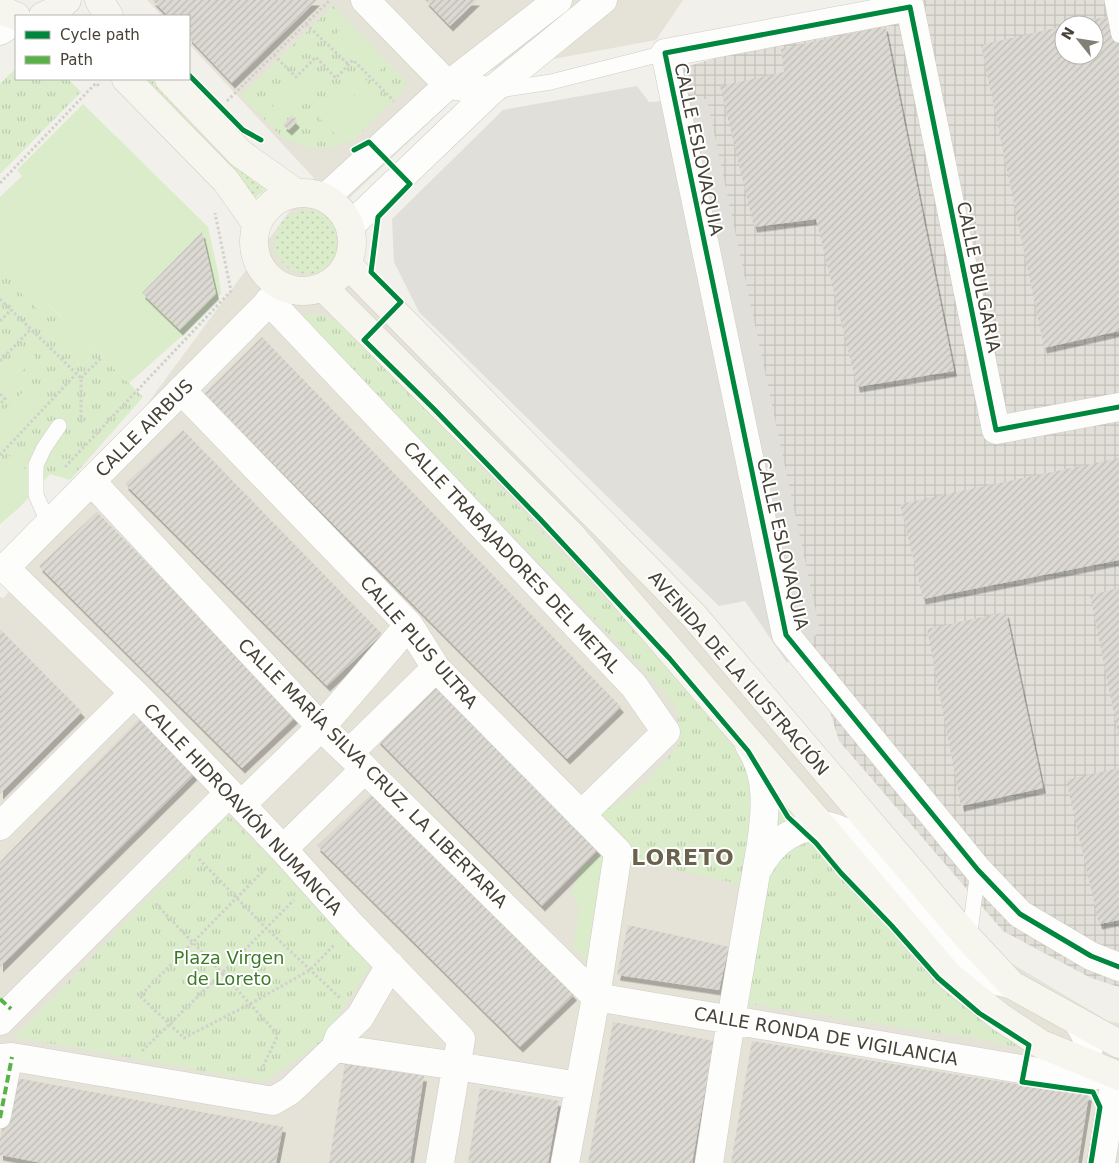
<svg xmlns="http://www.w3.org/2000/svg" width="1119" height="1163" viewBox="0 0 1119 1163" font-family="'DejaVu Sans',sans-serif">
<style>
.residential{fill:#e5e2d7}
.industrial{fill:url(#industrial-grid);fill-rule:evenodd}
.grass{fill:url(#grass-dots)}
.park{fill:url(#park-tufts)}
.garden{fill:#daecca}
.parking{fill:#e0dfda}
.building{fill:url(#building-hatch);filter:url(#shadow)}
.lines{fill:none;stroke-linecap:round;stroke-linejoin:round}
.service-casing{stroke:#cfcdc7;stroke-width:16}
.pedestrian-casing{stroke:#cfcdc7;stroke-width:22}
.minor-casing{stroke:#cfcdc7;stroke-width:29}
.tertiary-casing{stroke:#cfcdc7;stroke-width:29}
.secondary-casing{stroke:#d0cec1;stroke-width:29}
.path{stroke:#d1d0ca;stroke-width:3;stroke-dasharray:2.5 2.5;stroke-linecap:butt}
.service{stroke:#fdfdfc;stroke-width:15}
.pedestrian{stroke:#fdfdfc;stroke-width:21}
.minor{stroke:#fdfdfc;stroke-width:28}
.tertiary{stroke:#fdfdfc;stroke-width:28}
.secondary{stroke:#f7f6ee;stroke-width:28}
.quiet{stroke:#57b346;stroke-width:4;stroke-dasharray:8 4;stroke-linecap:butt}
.cycleway-casing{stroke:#fff;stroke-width:8}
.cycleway{stroke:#00873e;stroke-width:5}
.labels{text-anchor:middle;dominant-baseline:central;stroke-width:4;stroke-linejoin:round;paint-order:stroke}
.street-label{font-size:18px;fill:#474236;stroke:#fff}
.park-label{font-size:18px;fill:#3c7a28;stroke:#fff}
.district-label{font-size:22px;font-weight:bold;letter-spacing:1px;fill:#6a624d;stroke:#fff}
</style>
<defs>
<pattern id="industrial-grid" width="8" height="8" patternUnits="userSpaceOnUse" patternTransform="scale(1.25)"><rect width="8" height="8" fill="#e1dfd8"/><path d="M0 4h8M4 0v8" fill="none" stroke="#c2c1ba"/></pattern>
<pattern id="grass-dots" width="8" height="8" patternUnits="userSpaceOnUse" patternTransform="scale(1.25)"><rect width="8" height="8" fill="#daecca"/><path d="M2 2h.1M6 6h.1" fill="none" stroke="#bcccae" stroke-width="1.8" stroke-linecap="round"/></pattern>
<pattern id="park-tufts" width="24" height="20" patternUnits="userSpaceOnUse" patternTransform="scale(1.25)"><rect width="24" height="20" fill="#daecca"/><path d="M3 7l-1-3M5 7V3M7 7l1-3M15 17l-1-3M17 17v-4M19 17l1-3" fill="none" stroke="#bcccae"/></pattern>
<pattern id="building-hatch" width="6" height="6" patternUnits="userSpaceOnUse" patternTransform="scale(1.25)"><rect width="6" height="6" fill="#dbd9d2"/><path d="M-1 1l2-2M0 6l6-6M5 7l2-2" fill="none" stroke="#bdbbb5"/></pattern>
<filter id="shadow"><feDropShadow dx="3" dy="5.5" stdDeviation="0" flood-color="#0004"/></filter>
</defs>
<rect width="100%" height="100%" fill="#f1f0ea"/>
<!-- residential -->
<path class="residential" d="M147,0H683L656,40L482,72L316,230L1009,962L1108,1021L1119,1023V1163H0V597L4,598L314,178L189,44V16H162Z"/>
<!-- industrial -->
<path class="industrial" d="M912,0H1119V987L1091,978L1003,931L839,741L805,630L682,68ZM1064,25H1094V55H1064Z"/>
<!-- grass -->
<path class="grass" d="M142,79H151L247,176L266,189L253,199L243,181Z
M275 242a32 32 0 1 1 64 0a32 32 0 1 1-64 0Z"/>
<!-- park -->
<path class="park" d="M333,6L404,78L405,89L352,141L329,148L306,147L283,138L241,96Z
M16,68V79H68L81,92L0,174V84Z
M0,257L143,397L70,480L50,474L19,508L0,524Z
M310,314L325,316L349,327L706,705L802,824L743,885L642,862L597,814L619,803L645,784L680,743L677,710L662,689L301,317Z
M228,815L373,962L321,1042L264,1082L15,1037Z
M822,838L875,905L903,948L938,985L992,1027L1031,1050L978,1039L744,1003L770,859L789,844Z"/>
<!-- garden -->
<path class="garden" d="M347,23L387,63L375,75L335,35Z
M357,71L368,82L325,124L314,112Z
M306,73L318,84L277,125L266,113Z
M374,88L385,100L343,142L331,130Z
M83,104L208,227L218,272L221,293L217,300L183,335L129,383L90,345L81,353L52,325L61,316L47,303L39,311L11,283L18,275L0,257V197L22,176L17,170Z
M27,349L36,358L5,388L0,383V378Z
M25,390L44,406L0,450V415Z
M11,455L28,472L29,497L0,524V464Z
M603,853L620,867L600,973L573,947L579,911L572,892L580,868Z"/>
<!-- parking -->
<path class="parking" d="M637,86L649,102L707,99L820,631L787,663L745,601L719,606L419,312L394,262L392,219L503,110Z"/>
<!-- building -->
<path class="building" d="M152,0H317L232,83L189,38V16H168Z
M425,0H477L450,26Z
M1115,15L1119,35V331L1044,348L981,45L1064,26V55H1094V25L1072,24Z
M885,26L954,371L857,387L816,219L754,227L720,86L784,72L781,49Z
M291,116L297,122L289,130L283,125Z
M202,232L216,294L180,330L142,293Z
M262,337L621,707L567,759L204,394Z
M183,430L382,634L327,686L125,484Z
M1119,458V560L923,599L900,504Z
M97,512L297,716L242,768L39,566Z
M1119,588V734H1118L1090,595Z
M1006,612L1043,788L961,806L927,629Z
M1,630L82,712L0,794V631Z
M433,683L598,850L542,906L377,739Z
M140,718L195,774L0,967V862Z
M1119,768V920L1099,924L1066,780Z
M375,791L574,995L520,1047L317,846Z
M628,925L729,947L719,990L617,975Z
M613,1022L714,1041L692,1163H588Z
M752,1041L977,1078L1089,1095L1078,1163H731Z
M345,1064L424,1076L410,1163H329Z
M11,1077L283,1127L276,1163H42L0,1155V1140Z
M480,1088L559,1101L548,1163H468Z"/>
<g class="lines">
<defs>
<path id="service" d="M1112,0L1119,35
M499,90L551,82L665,53
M49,524L36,495V465L44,448L59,426
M969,939L978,870"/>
<path id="pedestrian" d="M0,1118L12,1057"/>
<path id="minor" d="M365,0L448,85L491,91
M269,301L634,686L666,732L581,815
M181,390L409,625L436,668L618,852L596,997L565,1163
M1119,407L996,430L910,7L665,53L786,635L978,870L1020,914L1091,956L1119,967
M91,481L321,727L365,769L596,997
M5,568L134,693L283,849L352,926L461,1039L440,1163
M349,753L436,668
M241,805L321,727L409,625
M0,826L134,693
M283,849L365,769
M759,867C771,846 785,833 810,827C813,827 818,825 821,825C834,825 854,837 865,843L966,958L981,971L997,981L1010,984
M596,997L1056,1075H1116L1101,1163
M0,1021L229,793
M335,1048L457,1066L579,1086
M0,1058L12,1057L273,1101L290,1091L335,1048L339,1037L360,1017L390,965
M1062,1072C1069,1069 1079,1066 1084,1061C1095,1048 1084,1032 1077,1021
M709,1163L731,1020L761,844C766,809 769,776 749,745"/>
<path id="tertiary" d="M0,31L16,21
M325,198L448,85L558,0
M350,226L491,91L603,0
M0,568H5L284,287"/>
<path id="secondary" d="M99,0L109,16
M0,7L8,13L16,16
M43,16L55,11L67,0
M126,79L226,181L257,225
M169,79L240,153L296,193
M254 242a49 49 0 1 1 98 0a49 49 0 1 1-98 0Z
M347,264L694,616L969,939L1012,985L1119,1044
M323,287L571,535L821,825L949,976L1000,1017L1041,1044L1119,1076"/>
</defs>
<!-- service casing -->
<use href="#service" class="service-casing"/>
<!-- pedestrian casing -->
<use href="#pedestrian" class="pedestrian-casing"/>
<!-- minor casing -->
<use href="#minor" class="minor-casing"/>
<!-- tertiary casing -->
<use href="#tertiary" class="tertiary-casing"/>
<!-- secondary casing -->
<use href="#secondary" class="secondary-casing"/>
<!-- path -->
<path class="path" d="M306,24L349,65
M274,55L296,77L316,57L336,78L353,60L394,101
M227,101L330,0
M0,183L96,83L100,87
M0,299L81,378V421L80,423
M0,321L11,310
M0,361L31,329
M81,378L102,357
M0,394L5,399L0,404
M0,455L76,374
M65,467L231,291L215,213
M199,859L266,928L341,999
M266,868L140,996L184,1038L250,1004L310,970L334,945
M142,1051L222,973L155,903
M261,1071L278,1035L222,973L294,900"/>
<!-- service -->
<use href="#service" class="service"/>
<!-- pedestrian -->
<use href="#pedestrian" class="pedestrian"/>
<!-- minor -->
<use href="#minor" class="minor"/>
<!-- tertiary -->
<use href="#tertiary" class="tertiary"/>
<!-- secondary -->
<use href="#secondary" class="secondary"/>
<!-- quiet -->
<path class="quiet" d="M0,999L11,1009
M0,1118L12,1057"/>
<defs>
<path id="cycleway" d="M189,75L243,130L261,140
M354,150L369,142L410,184L378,217L371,272L401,302L364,340L435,410L540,519L670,659L748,751L788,817L816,843L841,873L891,925L938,978L979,1013L1029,1045L1022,1082L1093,1092L1100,1107L1091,1163
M1119,407L996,430L910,7L665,53L786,635L978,870L1020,914L1091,956L1119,967"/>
</defs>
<!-- cycleway casing -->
<use href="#cycleway" class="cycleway-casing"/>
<!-- cycleway -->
<use href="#cycleway" class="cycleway"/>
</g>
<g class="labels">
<!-- street labels -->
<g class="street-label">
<text transform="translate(699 149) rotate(78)">CALLE ESLOVAQUIA</text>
<text transform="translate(979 277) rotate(78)">CALLE BULGARIA</text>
<text transform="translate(144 428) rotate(-45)">CALLE AIRBUS</text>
<text transform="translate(783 544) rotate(77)">CALLE ESLOVAQUIA</text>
<text transform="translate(512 557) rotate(47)">CALLE TRABAJADORES DEL METAL</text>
<text transform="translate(419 642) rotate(49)">CALLE PLUS ULTRA</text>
<text transform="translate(739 673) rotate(49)">AVENIDA DE LA ILUSTRACIÓN</text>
<text transform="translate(373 773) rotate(45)">CALLE MARÍA SILVA CRUZ, LA LIBERTARIA</text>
<text transform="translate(243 809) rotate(47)">CALLE HIDROAVIÓN NUMANCIA</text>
<text transform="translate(826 1036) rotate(10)">CALLE RONDA DE VIGILANCIA</text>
</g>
<!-- park labels -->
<g class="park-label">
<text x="229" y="957">Plaza Virgen<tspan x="229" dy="21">de Loreto</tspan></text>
</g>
<!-- district labels -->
<g class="district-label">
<text x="683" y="857">LORETO</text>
</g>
</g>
<!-- legend -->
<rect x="15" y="15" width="175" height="65" fill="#ffffff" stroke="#b5b3af"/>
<rect x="25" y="31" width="25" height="8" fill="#00873e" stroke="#b5b3af"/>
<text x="60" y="40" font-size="15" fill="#474236">Cycle path</text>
<rect x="25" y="56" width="25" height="8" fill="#57b346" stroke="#b5b3af"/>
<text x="60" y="65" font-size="15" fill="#474236">Path</text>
<!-- north arrow -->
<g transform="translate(1079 40) rotate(300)"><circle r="24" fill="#ffffff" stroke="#b5b3af"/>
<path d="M0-4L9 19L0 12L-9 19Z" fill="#827f75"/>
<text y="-8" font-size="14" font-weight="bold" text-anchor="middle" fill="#474236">N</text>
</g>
</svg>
